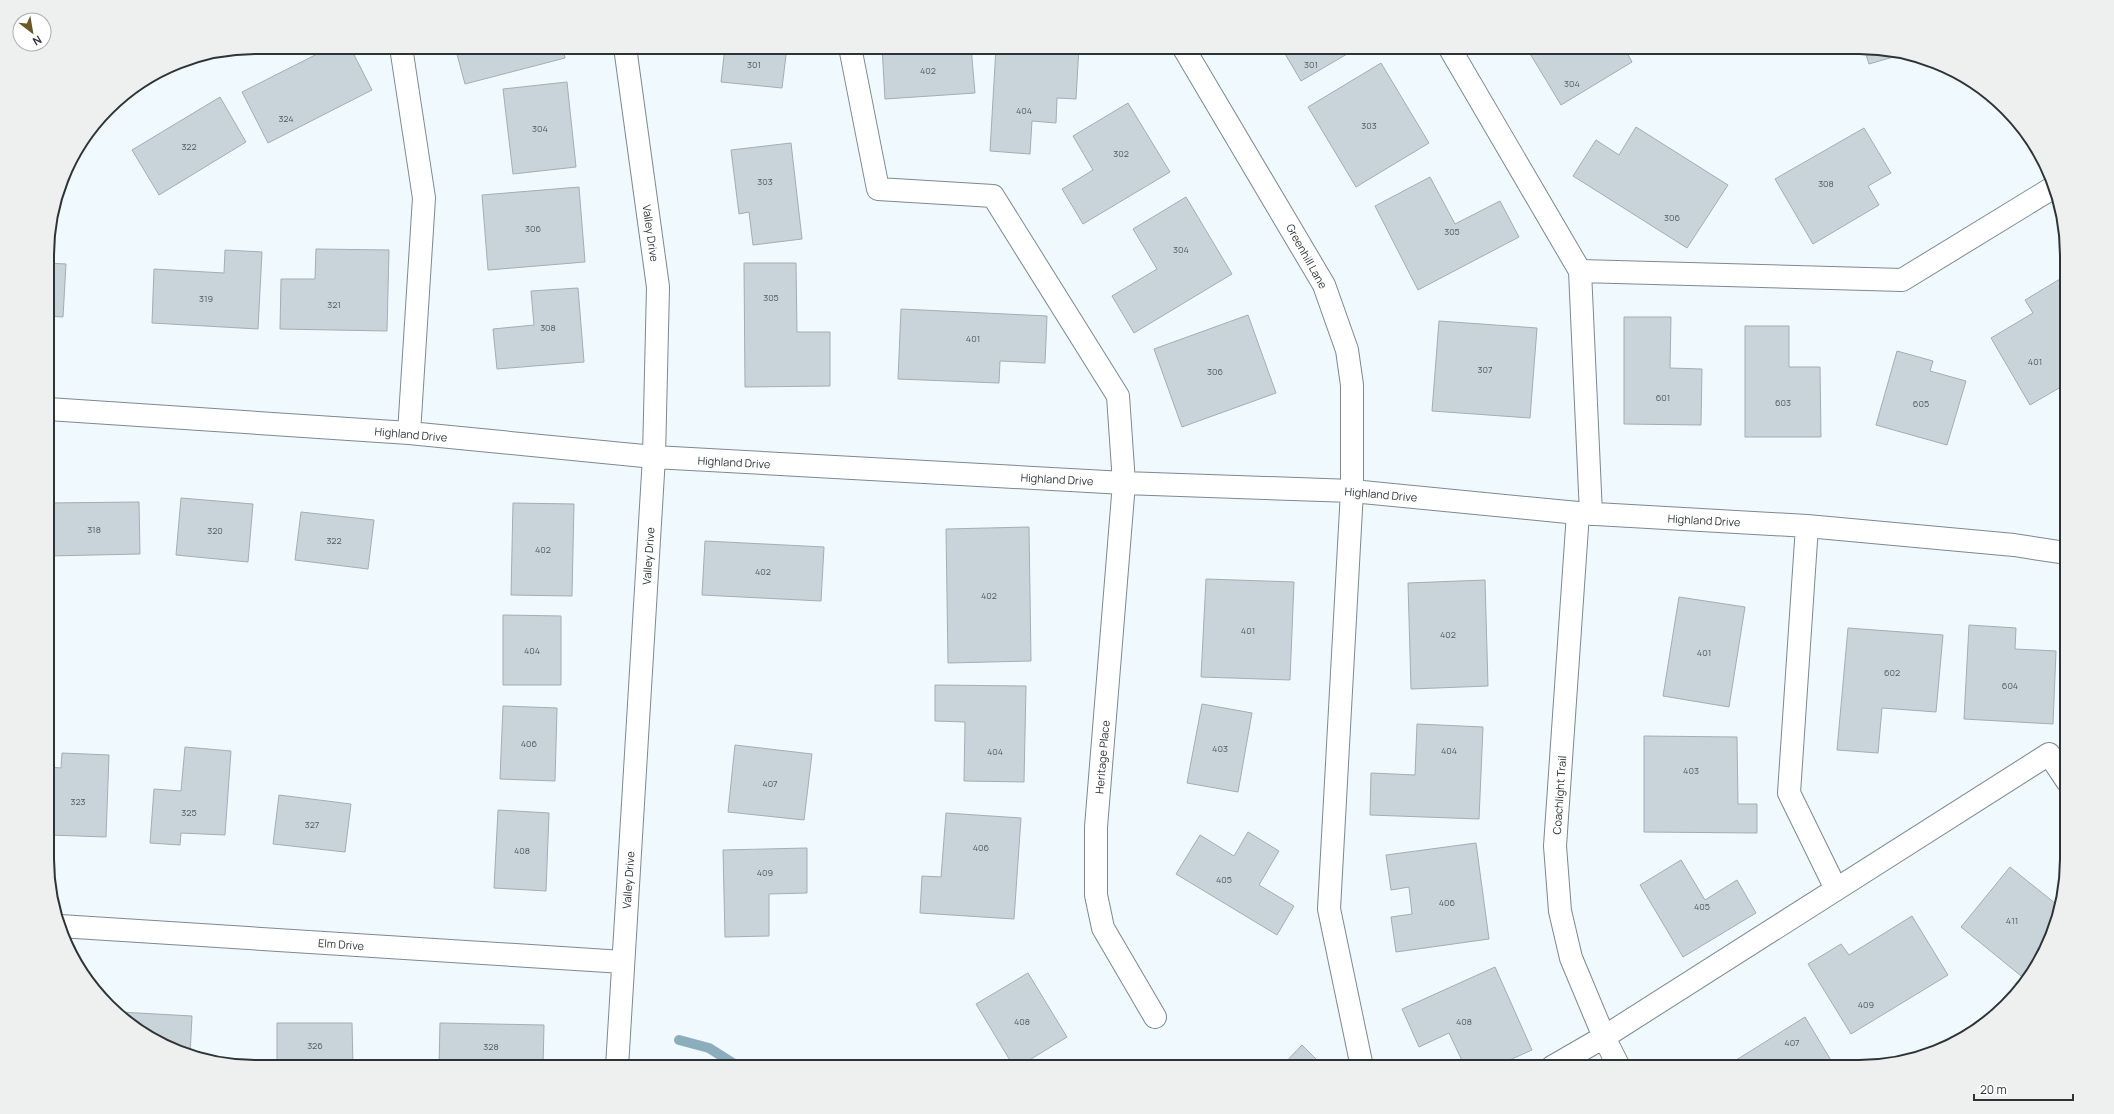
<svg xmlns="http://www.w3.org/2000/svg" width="2114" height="1114" viewBox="0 0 2114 1114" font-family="Manrope,sans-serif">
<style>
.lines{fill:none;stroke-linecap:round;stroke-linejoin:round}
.stream{stroke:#8cadbc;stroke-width:10}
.building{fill:#c8d4da;stroke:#a3aeb4}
.minor-casing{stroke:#7d898e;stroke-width:24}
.minor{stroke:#fff;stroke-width:22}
.labels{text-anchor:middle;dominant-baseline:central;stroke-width:4;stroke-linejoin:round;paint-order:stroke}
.number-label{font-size:9px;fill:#545b5e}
.street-label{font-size:11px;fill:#2e3335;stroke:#fff}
.rim{fill:none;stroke:#2e3335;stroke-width:2}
</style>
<rect width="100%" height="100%" fill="#eff9fe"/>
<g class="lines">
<!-- stream -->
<path class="stream" d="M679,1040L709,1048L739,1067"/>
</g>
<!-- building -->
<path class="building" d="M331,47H350L372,90L268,143L242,92Z
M455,47H563L565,58L465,84Z
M725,47H787L782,88L721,82Z
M882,47H971L975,93L885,99Z
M996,47H1079L1076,99L1057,98L1056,123L1032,121L1030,154L990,151Z
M1281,47H1359L1301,81Z
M1526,47H1624L1632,62L1561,105Z
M1864,48L1907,53L1869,64Z
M1381,63L1429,143L1356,187L1308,107Z
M567,82L576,167L513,174L503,89Z
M220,97L246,142L159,195L132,150Z
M1128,103L1170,172L1083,224L1062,189L1093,170L1073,136Z
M1636,127L1728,185L1687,248L1573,176L1596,140L1619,155Z
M1864,128L1891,173L1868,186L1879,205L1813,244L1775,179Z
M791,143L802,239L753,245L749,212L739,214L731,150Z
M1430,177L1455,224L1500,201L1519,237L1418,290L1375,206Z
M579,187L585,262L488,270L482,195Z
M1186,197L1232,274L1134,333L1112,296L1157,269L1133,229Z
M316,249L389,250L387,331L280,329L281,279H315Z
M225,250L262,252L258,329L152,323L154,269L224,273Z
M48,263L66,264L63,317L48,316Z
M744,263H796L797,332H830V386L745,387Z
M2060,279L2065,288L2066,384L2030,405L1991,338L2033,313L2025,300Z
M578,288L584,362L497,369L493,329L534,325L531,291Z
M901,309L1047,316L1045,363L1000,361L999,383L898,379Z
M1248,315L1276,393L1182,427L1154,349Z
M1624,317H1671L1670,368L1702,369L1701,425L1624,424Z
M1439,321L1537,328L1530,418L1432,411Z
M1745,326H1789V367H1820L1821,437H1745Z
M1897,351L1933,361L1930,371L1966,381L1947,445L1876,425Z
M181,498L253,504L248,562L176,555Z
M139,502L140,554L48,556V503Z
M513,503L574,504L572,596L511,595Z
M301,512L374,520L368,569L295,560Z
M1029,527L1031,661L948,663L946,529Z
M705,541L824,547L821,601L702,595Z
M1206,579L1294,582L1290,680L1201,677Z
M1485,580L1488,686L1411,689L1408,583Z
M1679,597L1745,607L1729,707L1663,696Z
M503,615L561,616V685H503Z
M1969,625L2016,628L2015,649L2056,651L2053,724L1964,719Z
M1848,628L1943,635L1936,712L1882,708L1878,753L1837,750Z
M935,685L1026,686L1024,782L964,781L965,722L935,721Z
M1202,704L1252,713L1238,792L1187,783Z
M503,706L557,708L555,781L500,779Z
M1417,724L1483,727L1479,819L1370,815L1371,773L1415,775Z
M1644,736L1737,737L1738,804H1757V833L1644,832Z
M735,745L812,754L804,820L728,812Z
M185,747L231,751L225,835L181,833L180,845L150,843L154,789L181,791Z
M62,753L109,755L106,837L49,835V767L61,768Z
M279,795L351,804L345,852L273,844Z
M498,810L549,813L546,891L494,888Z
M946,813L1021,818L1014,919L920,913L922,876L941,877Z
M1248,832L1279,851L1259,885L1294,906L1277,935L1176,874L1200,835L1234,856Z
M1476,843L1489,939L1396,952L1391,917L1412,914L1409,887L1391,890L1386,855Z
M807,848V893L769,894V936L725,937L723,850Z
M1681,860L1705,900L1737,880L1756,913L1683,957L1640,885Z
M2010,867L2061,908L2045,951L2026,980L1961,927Z
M1912,916L1948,975L1851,1034L1808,964L1841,944L1849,955Z
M1495,967L1532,1050L1494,1067H1465L1449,1033L1419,1047L1402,1009Z
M1028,973L1067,1037L1018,1067H1014L976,1004Z
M120,1012L192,1016L190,1056L163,1045L120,1017Z
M1805,1017L1835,1067H1725Z
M277,1023H352L353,1067H277Z
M440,1023L544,1025L543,1067H439Z
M1302,1045L1324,1067H1281Z"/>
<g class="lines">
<defs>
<path id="minor" d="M401,47L424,198L409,433
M850,47L878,189L993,196L1118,396L1124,483L1096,827V895L1103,928L1155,1017
M1183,47L1324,285L1347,350L1352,385V491L1329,909L1362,1067
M1449,47L1580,271
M48,409L409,433L654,457L1124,483L1352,491L1578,513L1807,526L2014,545L2066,553
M1578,513L1555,846L1560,911L1571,958L1604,1037L1619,1067
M1591,514L1580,271L1902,280L2054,187
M1807,526L1789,793L1836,889
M60,926L623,962
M617,1067L654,457L658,287L625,47
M1552,1067L1604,1037L2049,754L2067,781"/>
</defs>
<!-- minor casing -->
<use href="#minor" class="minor-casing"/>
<!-- minor -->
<use href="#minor" class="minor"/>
</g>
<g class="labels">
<!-- number labels -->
<g class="number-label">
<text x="754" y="64">301</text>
<text x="1311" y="64">301</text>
<text x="928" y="70">402</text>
<text x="1572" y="83">304</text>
<text x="1024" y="110">404</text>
<text x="286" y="118">324</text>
<text x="1369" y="125">303</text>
<text x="540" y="128">304</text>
<text x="189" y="146">322</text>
<text x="1121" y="153">302</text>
<text x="765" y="181">303</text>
<text x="1826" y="183">308</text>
<text x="1672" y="217">306</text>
<text x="533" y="228">306</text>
<text x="1452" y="231">305</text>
<text x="1181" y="249">304</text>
<text x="771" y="297">305</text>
<text x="206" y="298">319</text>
<text x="334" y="304">321</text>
<text x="548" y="327">308</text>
<text x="973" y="338">401</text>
<text x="2035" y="361">401</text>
<text x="1485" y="369">307</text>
<text x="1215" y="371">306</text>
<text x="1663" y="397">601</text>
<text x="1783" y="402">603</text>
<text x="1921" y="403">605</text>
<text x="94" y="529">318</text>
<text x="215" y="530">320</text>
<text x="334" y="540">322</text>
<text x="543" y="549">402</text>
<text x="763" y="571">402</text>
<text x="989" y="595">402</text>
<text x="1248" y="630">401</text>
<text x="1448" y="634">402</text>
<text x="532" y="650">404</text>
<text x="1704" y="652">401</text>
<text x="1892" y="672">602</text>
<text x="2010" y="685">604</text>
<text x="529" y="743">406</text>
<text x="1220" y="748">403</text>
<text x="1449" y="750">404</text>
<text x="995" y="751">404</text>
<text x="1691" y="770">403</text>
<text x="770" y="783">407</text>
<text x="78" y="801">323</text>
<text x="189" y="812">325</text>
<text x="312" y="824">327</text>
<text x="981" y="847">406</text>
<text x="522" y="850">408</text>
<text x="765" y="872">409</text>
<text x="1224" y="879">405</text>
<text x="1447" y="902">406</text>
<text x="1702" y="906">405</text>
<text x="2012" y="920">411</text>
<text x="1866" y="1004">409</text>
<text x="1022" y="1021">408</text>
<text x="1464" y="1021">408</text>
<text x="1792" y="1042">407</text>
<text x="315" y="1045">326</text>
<text x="491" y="1046">328</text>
</g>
<!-- street labels -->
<g class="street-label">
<text transform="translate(651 233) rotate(82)">Valley Drive</text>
<text transform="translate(1307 256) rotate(61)">Greenhill Lane</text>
<text transform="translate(411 434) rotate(5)">Highland Drive</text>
<text transform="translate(734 462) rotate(3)">Highland Drive</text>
<text transform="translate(1057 479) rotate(3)">Highland Drive</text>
<text transform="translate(1381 494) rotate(5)">Highland Drive</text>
<text transform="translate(1704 520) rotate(3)">Highland Drive</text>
<text transform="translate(648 556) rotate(-86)">Valley Drive</text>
<text transform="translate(1102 757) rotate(-85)">Heritage Place</text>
<text transform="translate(1559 795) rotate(-86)">Coachlight Trail</text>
<text transform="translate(628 880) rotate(-86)">Valley Drive</text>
<text transform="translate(341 944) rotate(4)">Elm Drive</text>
</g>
</g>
<!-- crop -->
<path d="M0 0H2114V1114H0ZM255 54H1859A201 201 0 0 1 2060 255V859A201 201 0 0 1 1859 1060H255A201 201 0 0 1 54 859V255A201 201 0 0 1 255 54Z" fill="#eeefef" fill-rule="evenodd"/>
<path class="rim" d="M255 54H1859A201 201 0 0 1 2060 255V859A201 201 0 0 1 1859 1060H255A201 201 0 0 1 54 859V255A201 201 0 0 1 255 54Z"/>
<!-- north arrow -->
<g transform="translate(32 32) rotate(149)"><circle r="19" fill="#ffffff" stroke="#abadae"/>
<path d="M0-3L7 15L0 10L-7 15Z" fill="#6d5727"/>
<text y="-6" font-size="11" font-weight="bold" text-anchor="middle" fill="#2e3335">N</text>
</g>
<!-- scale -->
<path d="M1974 1094v6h99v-6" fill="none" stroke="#2e3335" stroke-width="2"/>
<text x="1980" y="1094" font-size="12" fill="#2e3335" stroke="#ffffff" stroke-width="3" paint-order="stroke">20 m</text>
</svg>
